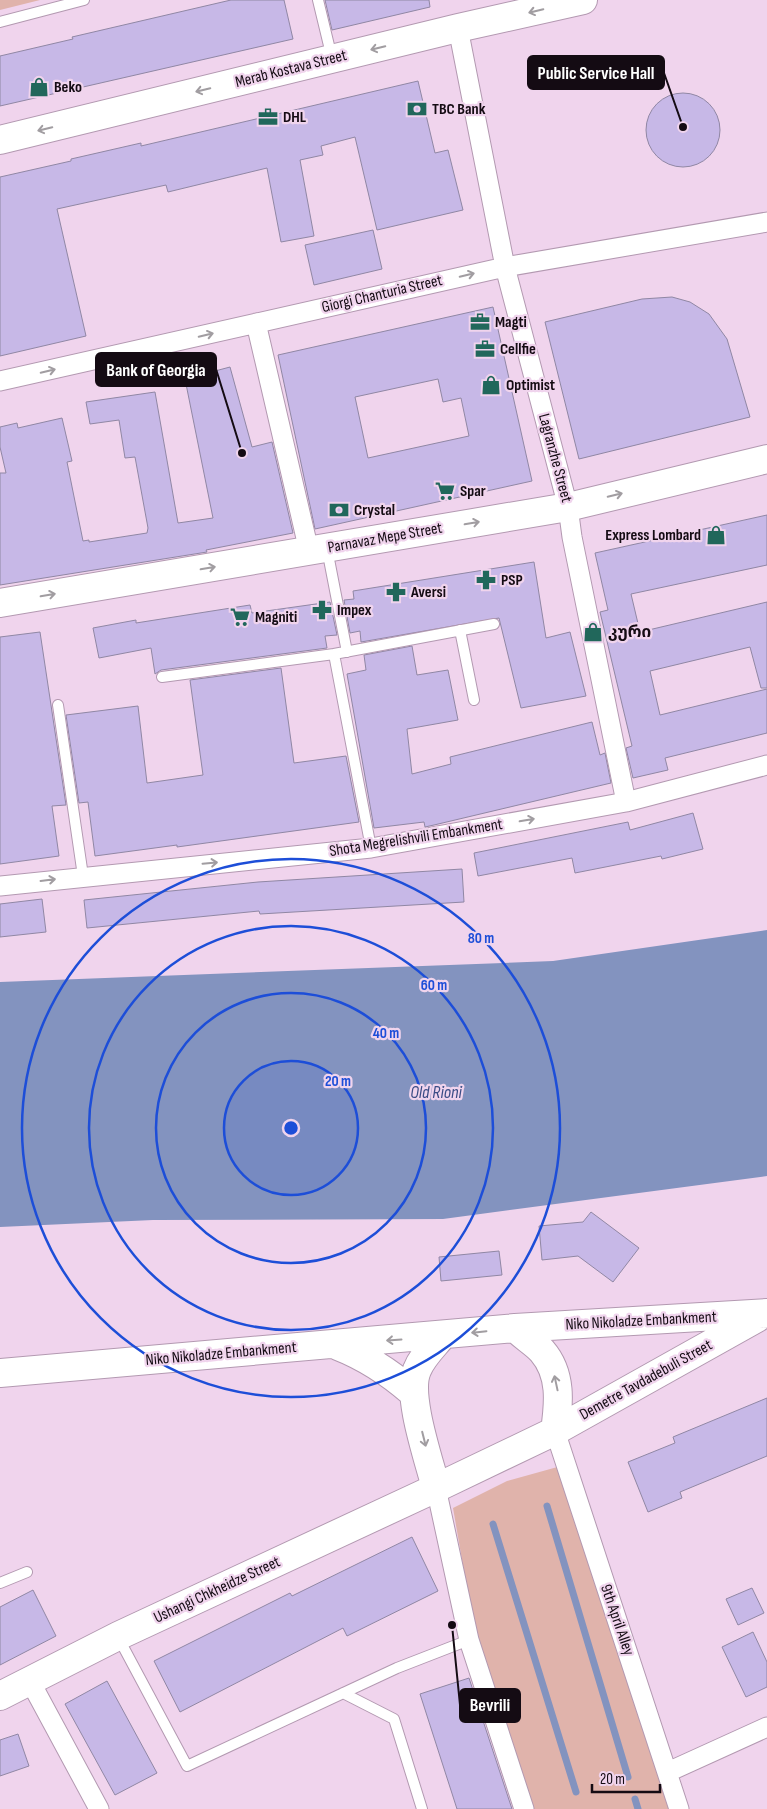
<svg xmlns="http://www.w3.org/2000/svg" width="767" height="1809" viewBox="0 0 767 1809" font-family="'Sofia Sans Condensed','Noto Sans Georgian',sans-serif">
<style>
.green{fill:#e0b3ab}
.water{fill:#8393bf}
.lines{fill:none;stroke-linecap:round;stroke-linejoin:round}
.stream{stroke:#8393bf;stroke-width:7}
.building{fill:#c7b8e7;stroke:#9087a4;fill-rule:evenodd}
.lane-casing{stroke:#b399b1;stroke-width:12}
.street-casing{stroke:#b399b1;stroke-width:21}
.secondary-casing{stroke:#b399b1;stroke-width:30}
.lane{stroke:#fff;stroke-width:10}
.street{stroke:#fff;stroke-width:19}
.secondary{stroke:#fff;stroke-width:28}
.oneway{stroke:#a19da1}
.ring{fill:none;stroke:#1d4ed8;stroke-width:2.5}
.labels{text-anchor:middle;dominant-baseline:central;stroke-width:4.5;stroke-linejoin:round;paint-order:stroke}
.street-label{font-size:16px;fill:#140b13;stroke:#f0d4ed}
.poi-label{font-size:16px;font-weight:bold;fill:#140b13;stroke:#f0d4ed;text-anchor:start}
.water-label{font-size:18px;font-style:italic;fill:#3a4c85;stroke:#f0d4ed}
.centre{fill:#1d4ed8;stroke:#f0d4ed;stroke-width:2.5}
.ring-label{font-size:15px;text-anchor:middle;font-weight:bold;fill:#1d4ed8;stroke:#f0d4ed;stroke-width:4.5;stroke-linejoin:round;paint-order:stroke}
.leader{fill:none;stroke:#140b13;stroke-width:2}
.callout-dot{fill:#140b13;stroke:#f0d4ed;stroke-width:2}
.callout{fill:#140b13;stroke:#140b13;stroke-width:2}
.callout-label{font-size:18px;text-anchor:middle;font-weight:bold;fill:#fff}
</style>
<rect width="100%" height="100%" fill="#f0d4ed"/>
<!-- green -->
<path class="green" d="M0,0H40L0,10Z
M561,1466L674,1809H529L478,1652L453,1508L507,1481Z"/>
<!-- water -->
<path class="water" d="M767,930V1176L443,1219L153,1220L0,1227V982L553,961Z"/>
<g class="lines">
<!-- stream -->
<path class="stream" d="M547,1506L628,1777
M493,1524L576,1792
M635,1799L638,1809"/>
</g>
<!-- building -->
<path class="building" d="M231,0H284L293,39L0,106V56L73,39L72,37Z
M325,0H429L430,7L332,30Z
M418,81L435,153L448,150L463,210L377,230L355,137L321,146L323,155L300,160L314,236L281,242L267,168L168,192L166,185L57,209L86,336L0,356V177L71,161V159L141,143V146Z
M646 130a37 37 0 1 1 74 0a37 37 0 1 1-74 0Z
M373,230L382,269L314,285L305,245Z
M672,297L690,302L709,314L727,339L750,417L579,459L545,322L642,299Z
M493,307L532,481L315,529L278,355ZM438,379L443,402L461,398L469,436L368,458L355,397Z
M230,367L252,447L272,442L293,533L206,550L207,552L0,585V473H6L0,447V427L17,423L18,428L62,418L72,461L67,462L83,541L89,540V542L147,533L148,528L135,457L125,458L119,420L90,424L86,402L155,392L178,523L213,518L185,379Z
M767,515V565L631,594L640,632L767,602V688H761L750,647L650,671L660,715L767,689V733L665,758L668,770L633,778L626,748L632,746L600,612L608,610L595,553Z
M534,562L546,638L570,632L586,696L521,708L499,618L361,642L360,631L350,633L344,600L354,599L353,591Z
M330,602L337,635L325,636L327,648L161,670L155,674L151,648L99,658L93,628L136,620V623L250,605L252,613Z
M40,632L66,805L52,806L59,856L0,864V637Z
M412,646L417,675L448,670L458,720L407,729L412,774L451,764L450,757L592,722L600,755L605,753L611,783L434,825L425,827L424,822L374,828L347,674L366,670L364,655Z
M281,668L294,763L346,756L359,822L177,847V845L95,856L88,802L79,803L66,715L138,706L147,783L203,775L190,680Z
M693,813L703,849L662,859L661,856L575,873L572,858L478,876L474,853L628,822L630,830Z
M462,869L464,902L260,914L259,911L87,928L84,900L258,882Z
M42,899L46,932L0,937V904Z
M591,1212L639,1248L613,1282L578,1256L542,1260L539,1226L583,1222Z
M499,1251L502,1275L441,1281L439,1257Z
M767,1398V1456L680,1492L682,1498L648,1512L628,1462L675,1443L673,1437Z
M412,1537L438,1591L347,1636L343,1628L180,1712L154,1661L290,1593L292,1596Z
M752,1588L764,1613L738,1625L726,1599Z
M33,1590L56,1636L0,1665V1607Z
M753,1632L767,1662V1687L746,1697L722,1647Z
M469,1678L512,1809H457L420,1694Z
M107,1681L157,1773L115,1795L65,1704Z
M18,1734L29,1766L0,1776V1740Z"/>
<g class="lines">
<defs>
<path id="lane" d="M318,0L332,58
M0,22L84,0
M327,549L347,652
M460,630L474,700
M162,677L334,654
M58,705L83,876
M371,848L334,654L494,624
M0,1583L27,1572
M118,1637L187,1766L397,1668L469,1640
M343,1693L394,1719L422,1809"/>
<path id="street" d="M458,28L505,267L568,507L572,537L626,802
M256,323L309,551
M0,381L505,267L767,222
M0,886L371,848L626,802L767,765
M555,1431L679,1809
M436,1488L469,1640L524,1809
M30,1681L99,1809
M668,1772L767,1727"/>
<path id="secondary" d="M0,140L458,28L583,0
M0,603L568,507L767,459
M515,1328C523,1336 535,1343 542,1351C562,1374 559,1403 555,1431
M442,1336C433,1347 422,1357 417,1370C406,1395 429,1460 436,1488L555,1431L757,1318
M338,1346C366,1357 389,1372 412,1392
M0,1373L515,1328L767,1313
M0,1696L118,1636L436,1488"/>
</defs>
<!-- lane casing -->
<use href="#lane" class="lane-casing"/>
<!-- street casing -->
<use href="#street" class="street-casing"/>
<!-- secondary casing -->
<use href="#secondary" class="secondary-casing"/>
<!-- lane -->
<use href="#lane" class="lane"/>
<!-- street -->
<use href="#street" class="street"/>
<!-- secondary -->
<use href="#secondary" class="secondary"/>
</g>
<!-- one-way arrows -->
<defs><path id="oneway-shaft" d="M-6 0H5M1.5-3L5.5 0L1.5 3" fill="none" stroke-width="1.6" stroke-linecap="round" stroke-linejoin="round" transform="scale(1.25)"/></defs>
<g class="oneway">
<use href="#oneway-shaft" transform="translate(536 11) rotate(167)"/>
<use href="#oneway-shaft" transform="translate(378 48) rotate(166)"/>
<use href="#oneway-shaft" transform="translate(203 90) rotate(166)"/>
<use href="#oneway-shaft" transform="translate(45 129) rotate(166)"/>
<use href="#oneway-shaft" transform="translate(467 275) rotate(-13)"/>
<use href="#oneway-shaft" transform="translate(206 335) rotate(-13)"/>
<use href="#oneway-shaft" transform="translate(48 371) rotate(-13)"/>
<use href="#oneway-shaft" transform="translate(615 495) rotate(-13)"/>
<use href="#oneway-shaft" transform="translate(472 523) rotate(-10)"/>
<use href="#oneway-shaft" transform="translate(208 568) rotate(-10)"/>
<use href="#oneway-shaft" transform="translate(48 595) rotate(-10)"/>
<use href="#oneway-shaft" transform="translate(527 820) rotate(-10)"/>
<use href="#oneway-shaft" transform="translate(210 863) rotate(-5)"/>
<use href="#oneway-shaft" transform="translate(48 880) rotate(-7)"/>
<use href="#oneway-shaft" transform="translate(479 1332) rotate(174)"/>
<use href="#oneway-shaft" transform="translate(394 1340) rotate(176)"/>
<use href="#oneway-shaft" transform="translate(556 1383) rotate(-102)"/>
<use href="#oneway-shaft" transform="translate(424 1439) rotate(76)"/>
</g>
<!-- distance rings -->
<circle cx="291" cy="1128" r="67" fill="#1d4ed8" fill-opacity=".12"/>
<g class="ring">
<circle cx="291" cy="1128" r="67"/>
<circle cx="291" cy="1128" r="135"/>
<circle cx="291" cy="1128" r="202"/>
<circle cx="291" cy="1128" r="269"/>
</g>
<!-- icons -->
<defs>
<symbol id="shop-bare" viewBox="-9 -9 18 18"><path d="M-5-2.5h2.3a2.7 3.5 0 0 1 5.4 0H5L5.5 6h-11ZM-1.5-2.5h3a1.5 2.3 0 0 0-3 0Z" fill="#21675b" stroke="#f0d4ed" stroke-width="2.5" paint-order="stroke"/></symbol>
<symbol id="bank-bare" viewBox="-9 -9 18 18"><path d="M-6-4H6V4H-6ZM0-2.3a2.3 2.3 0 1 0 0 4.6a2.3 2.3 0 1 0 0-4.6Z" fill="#21675b" stroke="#f0d4ed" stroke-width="2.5" paint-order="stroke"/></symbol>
<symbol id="office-bare" viewBox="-9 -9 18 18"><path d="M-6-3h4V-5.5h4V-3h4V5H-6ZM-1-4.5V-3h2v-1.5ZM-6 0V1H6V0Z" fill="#21675b" stroke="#f0d4ed" stroke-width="2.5" paint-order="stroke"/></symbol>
<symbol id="supermarket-bare" viewBox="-9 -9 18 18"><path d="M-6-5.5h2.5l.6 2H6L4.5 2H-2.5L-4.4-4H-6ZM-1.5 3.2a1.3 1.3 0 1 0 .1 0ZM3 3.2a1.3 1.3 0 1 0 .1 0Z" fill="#21675b" stroke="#f0d4ed" stroke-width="2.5" paint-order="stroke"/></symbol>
<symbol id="pharmacy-bare" viewBox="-9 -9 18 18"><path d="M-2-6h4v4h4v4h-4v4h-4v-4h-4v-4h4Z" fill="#21675b" stroke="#f0d4ed" stroke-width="2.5" paint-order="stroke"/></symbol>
</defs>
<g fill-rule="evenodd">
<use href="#shop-bare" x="25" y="73" width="28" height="28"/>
<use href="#bank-bare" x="403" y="95" width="28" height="28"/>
<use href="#office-bare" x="254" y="103" width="28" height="28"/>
<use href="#office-bare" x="466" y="308" width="28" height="28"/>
<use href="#office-bare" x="471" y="335" width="28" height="28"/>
<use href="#shop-bare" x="477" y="371" width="28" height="28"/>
<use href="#supermarket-bare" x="431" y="477" width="28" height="28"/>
<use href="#bank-bare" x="325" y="496" width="28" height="28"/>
<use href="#shop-bare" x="702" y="521" width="28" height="28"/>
<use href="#pharmacy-bare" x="472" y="566" width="28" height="28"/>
<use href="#pharmacy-bare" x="382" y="578" width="28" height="28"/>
<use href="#pharmacy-bare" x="308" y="596" width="28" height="28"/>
<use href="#supermarket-bare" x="226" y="603" width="28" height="28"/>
<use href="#shop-bare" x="579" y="618" width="28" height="28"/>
</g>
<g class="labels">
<!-- street labels -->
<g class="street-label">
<text transform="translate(291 69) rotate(-14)">Merab Kostava Street</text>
<text transform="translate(382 294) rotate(-13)">Giorgi Chanturia Street</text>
<text transform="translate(555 458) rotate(75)">Lagranzhe Street</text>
<text transform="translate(385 538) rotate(-10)">Parnavaz Mepe Street</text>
<text transform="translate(416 838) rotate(-9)">Shota Megrelishvili Embankment</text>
<text transform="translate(641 1321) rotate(-3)">Niko Nikoladze Embankment</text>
<text transform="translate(221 1354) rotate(-5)">Niko Nikoladze Embankment</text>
<text transform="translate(646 1380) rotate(-29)">Demetre Tavdadebuli Street</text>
<text transform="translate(217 1590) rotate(-25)">Ushangi Chkheidze Street</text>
<text transform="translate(617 1620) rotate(71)">9th April Alley</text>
</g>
<!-- poi labels -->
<g class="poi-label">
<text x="54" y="87">Beko</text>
<text x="432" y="109">TBC Bank</text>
<text x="283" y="117">DHL</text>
<text x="495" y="322">Magti</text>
<text x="500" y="349">Cellfie</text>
<text x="506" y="385">Optimist</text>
<text x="460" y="491">Spar</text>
<text x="354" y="510">Crystal</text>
<text x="701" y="535" text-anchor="end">Express Lombard</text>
<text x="501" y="580">PSP</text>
<text x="411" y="592">Aversi</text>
<text x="337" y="610">Impex</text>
<text x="255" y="617">Magniti</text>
<text x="608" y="632">კური</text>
</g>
<!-- water labels -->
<g class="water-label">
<text x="436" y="1092">Old Rioni</text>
</g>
</g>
<circle cx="291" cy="1128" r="8" class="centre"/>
<g class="ring-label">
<text x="481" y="943">80 m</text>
<text x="434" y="990">60 m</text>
<text x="386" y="1038">40 m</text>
<text x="338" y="1086">20 m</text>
</g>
<!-- callouts -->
<path class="leader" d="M683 127L664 73M242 453L216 369M452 1625L460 1705"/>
<g class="callout-dot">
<circle cx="683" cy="127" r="5"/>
<circle cx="242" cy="453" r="5"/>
<circle cx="452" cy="1625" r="5"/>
</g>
<g class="callout">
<rect x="528" y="56" width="136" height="33" rx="5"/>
<rect x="96" y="353" width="120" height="33" rx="5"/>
<rect x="460" y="1689" width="60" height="33" rx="5"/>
</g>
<g class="callout-label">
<text x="596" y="79">Public Service Hall</text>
<text x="156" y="376">Bank of Georgia</text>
<text x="490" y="1711">Bevrili</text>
</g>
<!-- scale -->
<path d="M592 1784v8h68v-8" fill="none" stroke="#140b13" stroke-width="2.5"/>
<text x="600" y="1784" font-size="15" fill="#140b13" stroke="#f0d4ed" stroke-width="4" paint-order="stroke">20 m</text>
</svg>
